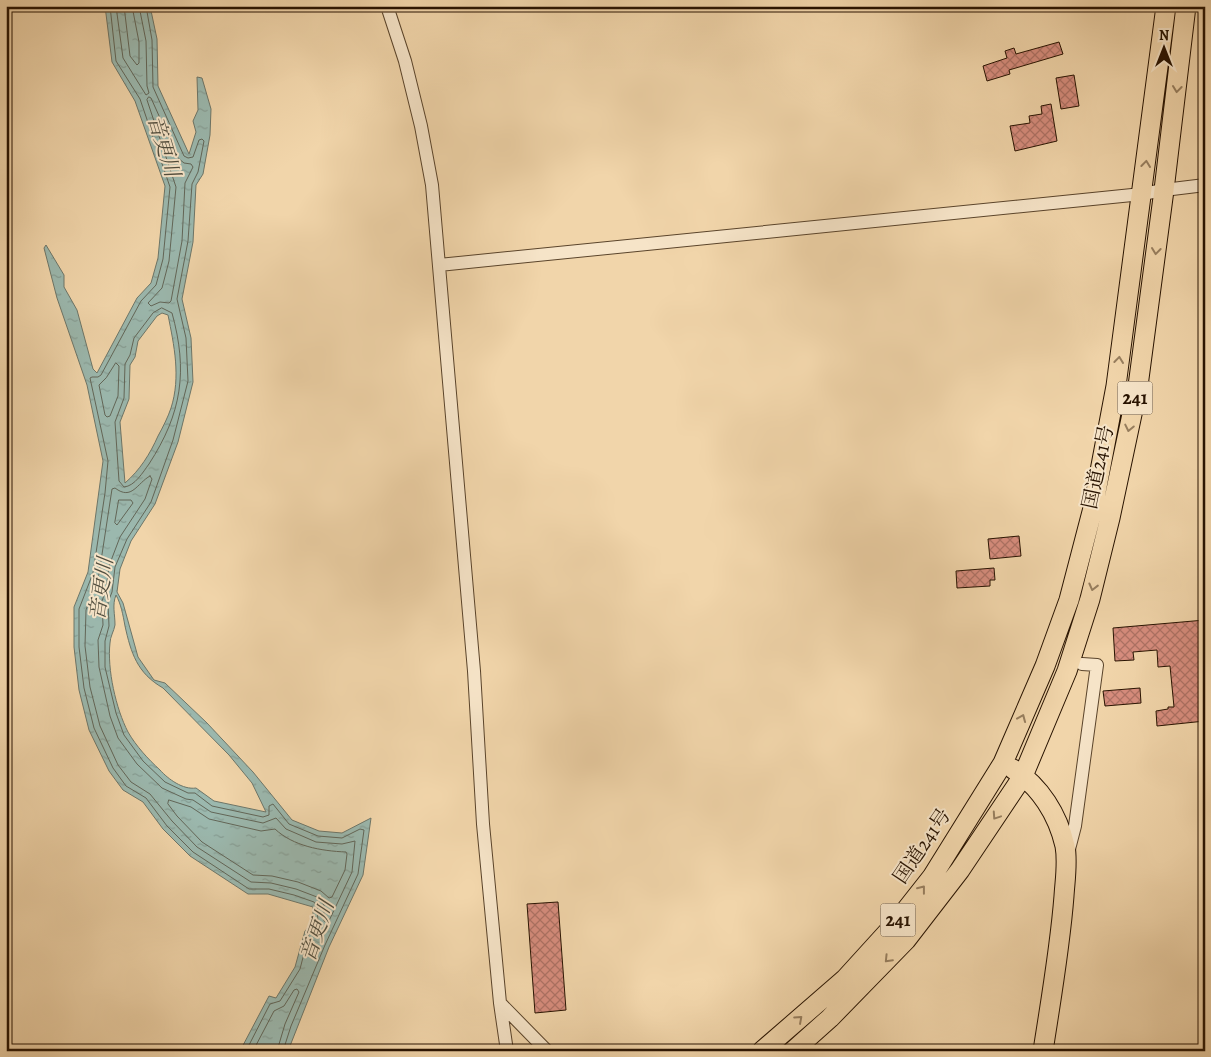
<svg xmlns="http://www.w3.org/2000/svg" width="1211" height="1057" viewBox="0 0 1211 1057" font-family="Alegreya,'Noto Serif JP',serif">
<style>
.water{fill:url(#water-ripples);stroke:#6d7669;fill-rule:evenodd}
.lines{fill:none;stroke-linecap:round;stroke-linejoin:round}
.shore{stroke:#626658;stroke-width:1}
.building{fill:url(#building-cross-hatch);stroke:#281301}
.minor-casing{stroke:#5a442b;stroke-width:14}
.highway-casing{stroke:#281301;stroke-width:21}
.minor{stroke:#f6e4c8;stroke-width:12}
.highway{stroke:#f1d5aa;stroke-width:19}
.oneway{stroke:#977e5e}
.labels{text-anchor:middle;dominant-baseline:central;stroke-width:4;stroke-linejoin:round;paint-order:stroke}
.shield{fill:#f6e4c8;stroke:#66523d;stroke-width:1}
.shield-label{font-size:19px;font-weight:bold;fill:#281301}
.street-label{font-size:20px;fill:#281301;stroke:#f6e4c8}
.water-label{font-size:21px;font-style:italic;fill:#504d3e;stroke:#f6e4c8}
</style>
<defs>
<pattern id="water-ripples" width="26" height="14" patternUnits="userSpaceOnUse" patternTransform="scale(1.25)"><rect width="26" height="14" fill="#9bb8ae"/><path d="M2 4q2-2 4 0t4 0M15 11q2-2 4 0t4 0" fill="none" stroke="#869d94"/></pattern>
<pattern id="building-cross-hatch" width="8" height="8" patternUnits="userSpaceOnUse" patternTransform="scale(1.25)"><rect width="8" height="8" fill="#d78d7e"/><path d="M0 0l8 8M0 8l8-8" fill="none" stroke="#ae7265"/></pattern>
</defs>
<rect width="100%" height="100%" fill="#f1d5aa"/>
<filter id="stains"><feTurbulence type="fractalNoise" baseFrequency=".004" numOctaves="4"/><feColorMatrix values="0 0 0 0 .2 0 0 0 0 .09 0 0 0 0 .02 0 0 0 .5 -.17"/></filter>
<radialGradient id="worn" r=".72"><stop offset=".6" stop-color="#630" stop-opacity="0"/><stop offset="1" stop-color="#630" stop-opacity=".3"/></radialGradient>
<!-- water -->
<path class="water" d="M105,6H150L157,39L158,86L189,154L196,132L193,121L198,110L197,77L202,78L211,109L210,135L203,174L196,185L193,242L182,299L191,338L193,382L178,442L155,504L131,541L120,569L117,592L123,603L138,657L154,680L165,683L207,723L253,772L292,820L319,831L342,833L371,818L363,875L329,947L288,1051H240L269,996L276,998L295,967L305,931L313,922V907L268,894H248L190,856L163,829L143,802L123,790L109,771L89,730L79,690L74,647V607L88,572L103,461L87,385L57,298L44,248L46,245L64,275V287L77,310L93,369L97,373L137,298L151,283L158,258L165,186L135,101L112,62ZM162,313L168,315C174,345 181,377 171,408C168,417 163,427 158,436C150,454 140,470 125,483L120,422L129,399L130,365L135,357L138,341L157,316ZM116,595C121,604 123,615 125,626C131,653 137,673 163,688L229,755L252,783L266,812L214,801L196,788C183,790 168,779 160,770C148,759 136,746 128,732C116,709 107,669 110,643C110,637 114,631 115,625C115,614 112,605 116,595Z"/>
<g class="lines">
<!-- shore -->
<path class="shore" d="M110,6L116,61L140,99L170,187L163,259L156,285L141,301L101,375L98,377H92L90,378L108,461L105,493L93,573L79,609V647L84,688L94,728L113,768L126,786L146,798L167,826L193,852L249,889H269L294,895L314,902L317,906L318,923L309,934L300,969L280,1001L270,1004L246,1051
M116,6L123,58L146,95L149,93L147,86L146,41L139,6
M124,6L130,56L137,65L139,63V42L132,6
M146,6L152,40L153,87L184,156L188,158L193,157L199,140L202,139L204,141L198,172L192,184L188,241L177,299L186,338L188,381L173,440L151,502L127,539L115,567L112,592L108,602L109,626L105,641V667L116,713L124,735L143,761L165,782L188,793H195L212,806L263,817L269,815V806L273,804L289,824L318,836L342,838L360,829L364,830L358,874L325,945L291,1026L283,1051
M149,97L151,98L178,158L184,163L191,164L193,167L185,183L182,241L171,301L169,303L160,302L151,306L148,303L162,288L169,261L176,187L147,100Z
M162,308L172,313C188,371 182,413 149,464C143,472 135,486 124,487L119,481L115,422L124,398L125,364L130,355L134,338L153,313Z
M116,363L119,366L118,396L110,416L107,417L105,415L99,385L106,378Z
M150,476L152,479L145,499L120,537L109,566L106,590L102,601L103,625L98,640L99,667L110,716L118,738L137,764L162,788L186,799L193,800L211,812L263,823L276,818L286,829L316,842L342,844L355,841L352,872L328,923L324,921V905L317,897L296,889L271,883L251,882L197,847L172,821L150,794L131,782L118,765L100,726L90,687L85,646L86,610L99,574L112,489L115,488C132,501 137,483 150,476Z
M119,500H131L133,503L117,525L115,523Z
M169,800L191,807L209,819L261,831L275,829C293,846 321,851 346,852L347,854L345,870L332,897L329,898L321,891L298,882L272,876L253,875L202,842L177,816L168,804Z
M253,1051L274,1011L284,1006L294,990L297,989L299,992L285,1024L277,1051"/>
</g>
<!-- building -->
<path class="building" d="M1059,42L1063,54L1009,70L1010,74L987,81L983,66L1007,58L1005,51L1014,48L1016,54Z
M1074,75L1079,106L1061,109L1056,78Z
M1051,104L1057,141L1015,151L1010,126L1030,123L1029,116L1042,114L1041,106Z
M1019,536L1021,556L990,559L988,539Z
M994,568L995,580H990V586L957,588L956,571Z
M1205,620V721L1157,726L1156,711L1168,709V707H1174L1170,666L1158,667L1157,650L1133,652L1134,660L1115,661L1113,628Z
M1140,688L1141,703L1105,706L1103,691Z
M558,902L566,1010L535,1013L527,904Z"/>
<g class="lines">
<defs>
<path id="minor" d="M387,6L405,61L421,126L432,185L474,671L483,824L500,1003L547,1051
M439,265L1142,194L1164,190L1205,185
M1068,853L1075,826L1097,665L1082,664
M500,1003L507,1051"/>
<path id="highway" d="M1013,769C1040,786 1058,815 1065,846C1068,862 1065,880 1064,896C1060,948 1051,999 1043,1051
M762,1051L845,979L895,924L932,877L1003,763L1045,666L1069,600L1093,508L1116,386L1166,6
M793,1051L830,1018L906,940L960,870L1023,776L1067,671L1090,599L1110,518L1138,386L1164,190L1186,6"/>
</defs>
<!-- minor casing -->
<use href="#minor" class="minor-casing"/>
<!-- highway casing -->
<use href="#highway" class="highway-casing"/>
<!-- minor -->
<use href="#minor" class="minor"/>
<!-- highway -->
<use href="#highway" class="highway"/>
</g>
<!-- one-way arrows -->
<defs><path id="oneway-chevron" d="M-2-3.5L2.5 0L-2 3.5" fill="none" stroke-width="1.6" stroke-linecap="round" stroke-linejoin="round" transform="scale(1.25)"/></defs>
<g class="oneway">
<use href="#oneway-chevron" transform="translate(1177 89) rotate(97)"/>
<use href="#oneway-chevron" transform="translate(1146 164) rotate(-83)"/>
<use href="#oneway-chevron" transform="translate(1156 251) rotate(97)"/>
<use href="#oneway-chevron" transform="translate(1119 360) rotate(-83)"/>
<use href="#oneway-chevron" transform="translate(1129 428) rotate(102)"/>
<use href="#oneway-chevron" transform="translate(1093 587) rotate(104)"/>
<use href="#oneway-chevron" transform="translate(1022 718) rotate(-67)"/>
<use href="#oneway-chevron" transform="translate(996 816) rotate(124)"/>
<use href="#oneway-chevron" transform="translate(922 889) rotate(-52)"/>
<use href="#oneway-chevron" transform="translate(888 959) rotate(134)"/>
<use href="#oneway-chevron" transform="translate(799 1019) rotate(-42)"/>
</g>
<g class="labels">
<!-- shield labels -->
<g class="shield">
<rect x="1117.5" y="381.5" width="35" height="33" rx="4"/>
<rect x="880.5" y="903.5" width="35" height="33" rx="4"/>
</g>
<g class="shield-label">
<text x="1135" y="398">241</text>
<text x="898" y="920">241</text>
</g>
<!-- street labels -->
<g class="street-label">
<text transform="translate(1098 467) rotate(-78)">国道241号</text>
<text transform="translate(922 846) rotate(-56)">国道241号</text>
</g>
<!-- water labels -->
<g class="water-label">
<text transform="translate(164 146) rotate(73)">音更川</text>
<text transform="translate(101 589) rotate(-82)">音更川</text>
<text transform="translate(317 931) rotate(-71)">音更川</text>
</g>
</g>
<!-- margin -->
<rect width="1211" height="1057" fill="none" stroke="#f1d5aa" stroke-width="25"/>
<rect x="8" y="8" width="1196" height="1042" fill="none" stroke="#281301" stroke-width="2.5"/>
<rect x="12" y="12" width="1186" height="1032" fill="none" stroke="#281301"/>
<!-- north arrow -->
<g transform="translate(1164 48)" stroke="#f6e4c8" stroke-width="4" paint-order="stroke">
<path d="M0-4L9 19L0 12L-9 19Z" fill="#281301"/>
<text y="-8" font-size="14" font-weight="bold" text-anchor="middle" fill="#281301">N</text>
</g>
<rect width="100%" height="100%" filter="url(#stains)"/>
<rect width="100%" height="100%" fill="url(#worn)"/>
</svg>
